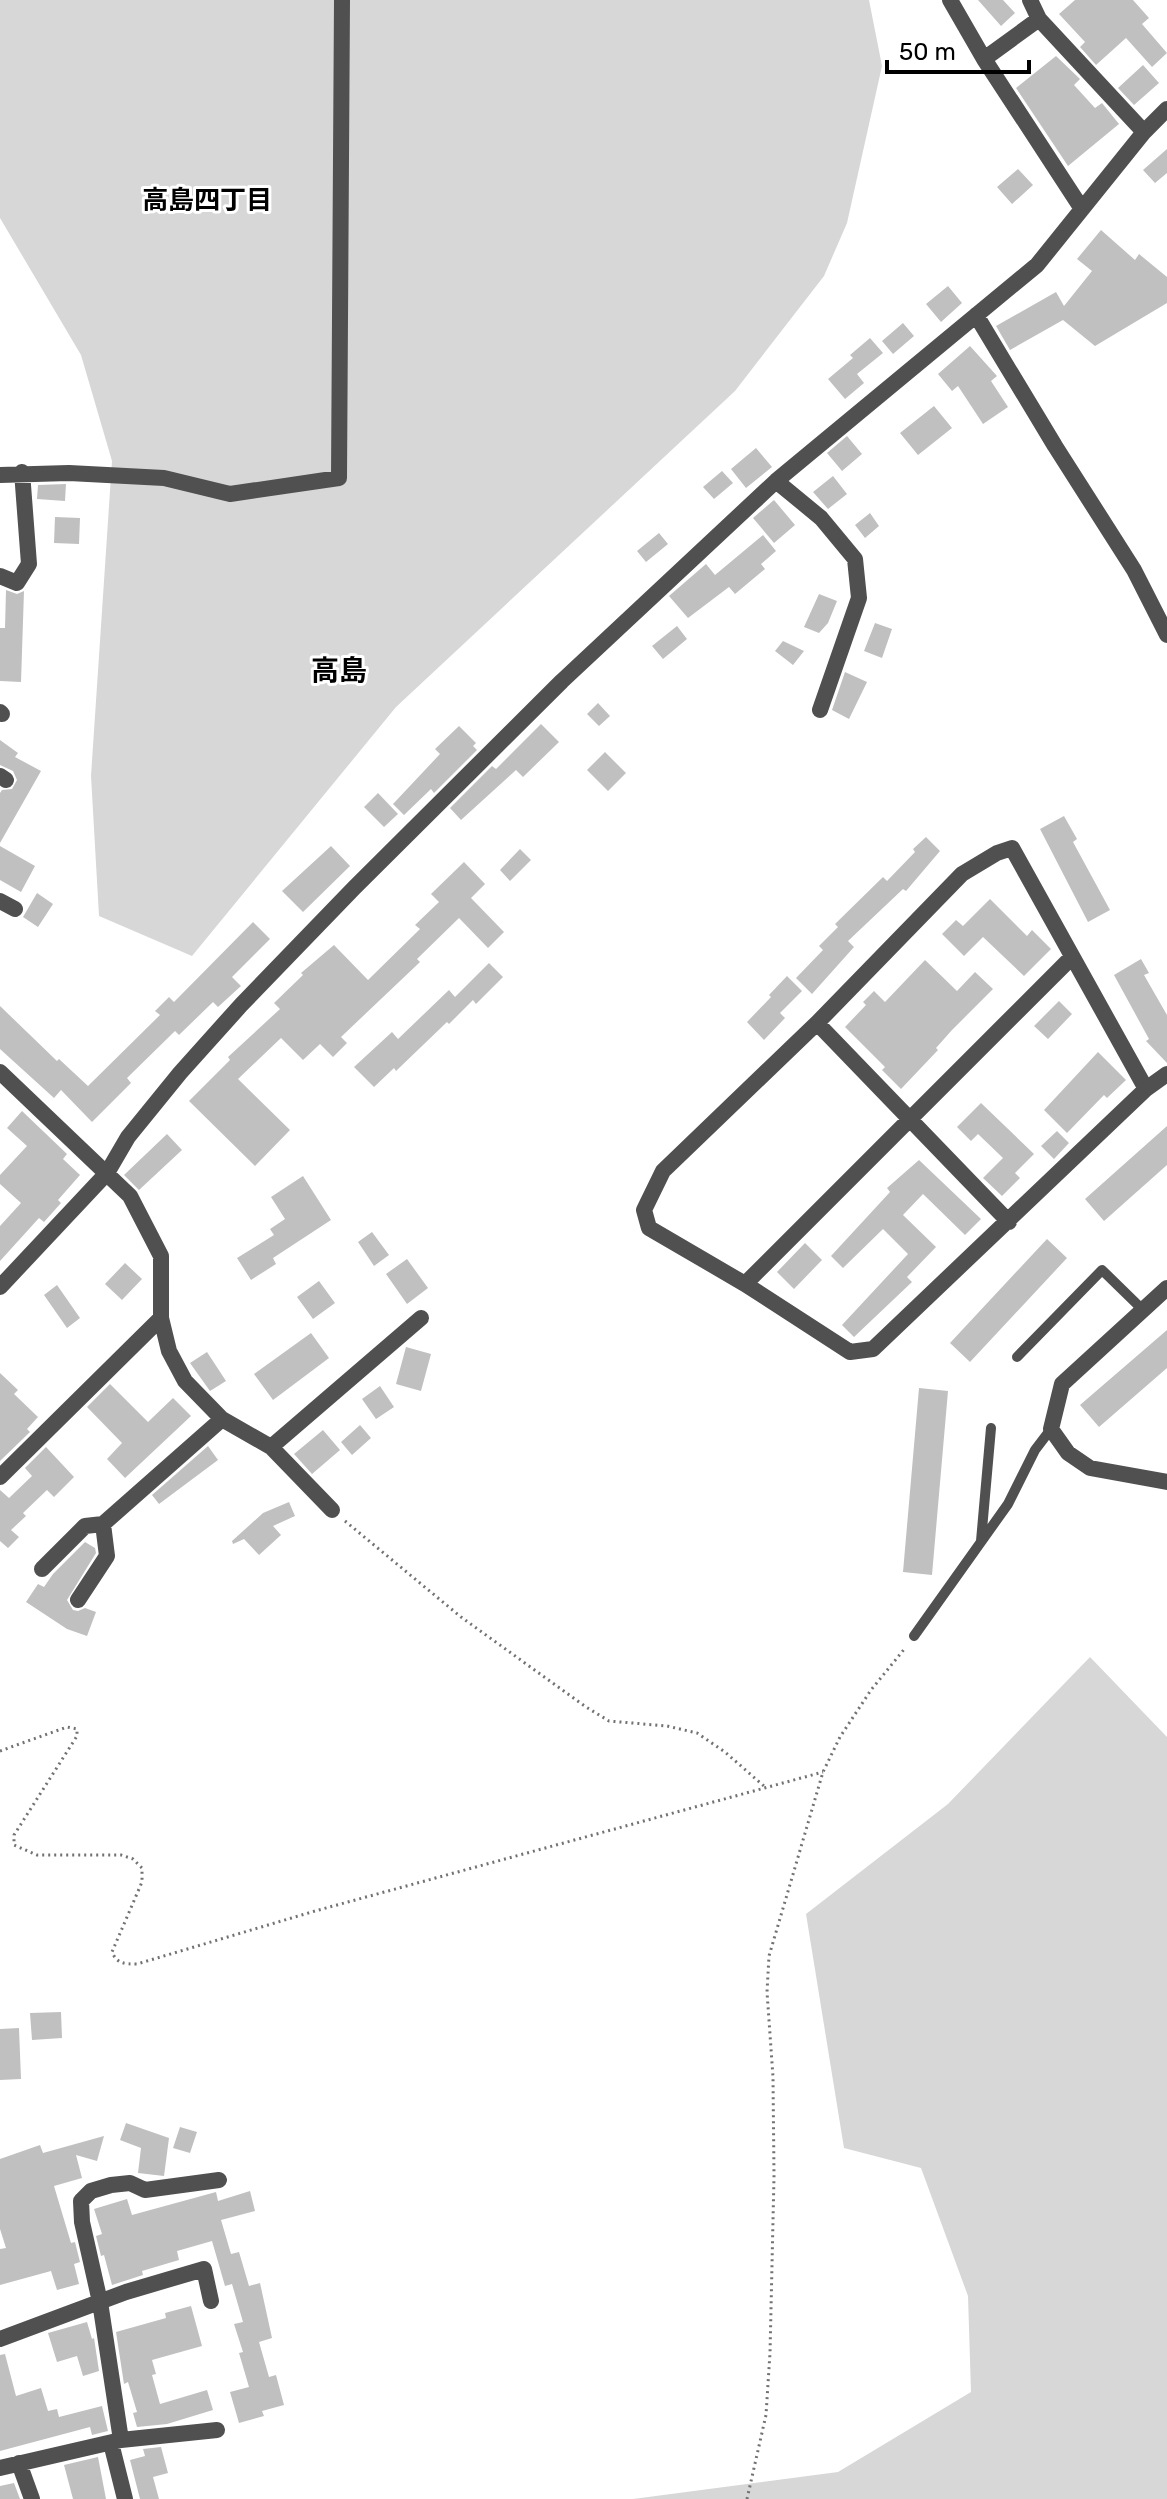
<svg xmlns="http://www.w3.org/2000/svg" width="1167" height="2499" viewBox="0 0 1167 2499" font-family="Rubik,'Noto Sans JP',sans-serif">
<style>
.green{fill:#d7d7d7}
.building{fill:#c0c0c0}
.lines{fill:none;stroke-linecap:round;stroke-linejoin:round}
.path{stroke:#727272;stroke-width:3;stroke-dasharray:2 4;stroke-linecap:butt}
.service{stroke:#505050;stroke-width:10}
.minor{stroke:#505050;stroke-width:16}
.labels{text-anchor:middle;dominant-baseline:central;stroke-width:6;stroke-linejoin:round;paint-order:stroke}
.neighbourhood-label{font-size:26px;font-weight:bold;fill:#000;stroke:#fff}
.quarter-label{font-size:28px;font-weight:bold;fill:#000;stroke:#fff}
</style>
<rect width="100%" height="100%" fill="#fff"/>
<!-- green -->
<path class="green" d="M0,0H869L882,66L847,223L824,276L735,391L396,707L192,956L99,916L91,776L112,461L81,355L0,218Z
M1090,1657L1167,1737V2499H633L838,2472L971,2392L968,2296L921,2168L844,2148L806,1914L948,1804Z"/>
<!-- building -->
<path class="building" d="M978,0H1003L1015,13L1001,26Z
M1075,0H1133L1149,18L1142,24L1167,53L1152,67L1126,38L1096,65L1080,47L1085,42L1059,14Z
M1056,56L1080,79L1074,85L1095,108L1102,103L1119,124L1068,166L1016,88Z
M1143,65L1159,83L1134,105L1118,88Z
M1167,149V173L1155,183L1143,170Z
M1018,169L1033,185L1012,204L997,187Z
M1101,230L1135,260L1139,254L1167,277V303L1095,346L1063,320L1010,350L996,326L1056,292L1064,306L1092,271L1077,259Z
M948,286L962,303L941,322L926,304Z
M903,323L914,336L893,354L882,341Z
M870,338L883,353L857,374L864,383L845,399L828,379L853,358L850,355Z
M970,346L997,376L991,381L1008,407L983,424L958,386L952,391L938,374Z
M934,406L952,428L918,455L900,433Z
M847,436L862,454L842,471L827,453Z
M756,448L772,467L746,488L731,469Z
M722,471L733,483L714,499L703,487Z
M833,476L847,494L828,509L813,492Z
M66,484L65,501L37,499L38,485Z
M774,500L795,525L774,543L753,518Z
M870,513L879,526L865,538L855,525Z
M55,517L80,518L79,544L54,543Z
M659,533L668,544L646,562L637,551Z
M763,535L776,551L761,564L765,569L735,594L729,587L688,618L669,596L706,564L715,575Z
M6,590L17,594L24,591L21,682L0,681V628H5Z
M819,594L837,601L828,623L819,633L804,627Z
M875,623L892,629L882,658L864,651Z
M677,626L687,639L663,659L652,646Z
M783,641L804,651L793,665L775,651Z
M845,672L867,682L849,719L832,710Z
M598,703L610,716L599,726L587,714Z
M541,724L559,742L523,777L516,770L461,820L450,808L492,766L496,769Z
M459,726L476,743L473,746L477,750L434,793L431,789L404,815L393,804L440,754L435,749Z
M0,740L18,753L15,757L41,771L0,843V793L2,790L12,789L17,780L13,771L0,765Z
M605,752L626,773L608,791L587,770Z
M378,793L398,814L384,827L364,807Z
M1064,816L1077,839L1073,842L1110,910L1088,922L1040,829Z
M926,837L940,851L906,891L903,889L848,941L854,947L812,994L796,978L823,950L819,946L838,927L835,924L883,877L887,881L915,852L913,849Z
M0,846L35,866L21,892L0,880Z
M331,846L350,866L303,912L282,891Z
M520,849L531,860L510,881L500,870Z
M464,862L485,884L471,898L504,932L488,948L459,918L417,959L420,962L341,1037L347,1043L333,1057L320,1044L303,1060L281,1038L238,1079L290,1130L255,1166L189,1101L230,1060L228,1057L280,1009L274,1003L303,975L301,973L334,945L368,980L420,929L415,925L439,902L431,894Z
M37,893L53,904L38,927L23,917Z
M990,899L1027,936L1032,930L1051,949L1024,976L983,937L964,956L942,934L956,920L963,926Z
M253,922L270,939L232,977L241,986L218,1007L213,1002L179,1035L175,1031L127,1078L131,1083L92,1122L61,1090L54,1098L0,1049V1006L57,1061L59,1059L88,1086L160,1015L155,1011L169,997L174,1002Z
M1141,959L1149,973L1144,975L1167,1015V1063L1146,1041L1149,1039L1114,975Z
M925,960L957,991L975,972L993,989L952,1030L936,1048L938,1050L901,1089L882,1070L885,1067L845,1027L866,1005L863,1002L874,991L885,1002Z
M489,963L503,977L476,1004L473,1000L449,1024L447,1022L396,1071L394,1068L374,1087L354,1067L392,1032L398,1039L449,990L455,997Z
M787,976L802,991L780,1013L785,1018L764,1040L747,1022L771,997L769,995Z
M1059,1001L1072,1014L1048,1039L1034,1026Z
M1098,1052L1126,1080L1107,1098L1104,1095L1067,1133L1044,1110Z
M981,1103L1034,1154L1015,1173L1020,1178L1002,1196L983,1178L1003,1158L978,1134L971,1141L957,1127Z
M22,1111L67,1154L63,1159L80,1175L58,1200L61,1203L44,1222L39,1218L0,1261V1226L21,1203L0,1184V1175L27,1146L7,1128Z
M1167,1126V1165L1104,1221L1085,1199Z
M1057,1131L1069,1143L1054,1159L1041,1146Z
M167,1134L182,1150L139,1190L124,1175Z
M919,1160L981,1219L965,1235L923,1194L903,1215L936,1247L907,1277L912,1282L854,1337L842,1325L908,1254L883,1229L843,1268L831,1256L890,1192L887,1188Z
M303,1176L331,1220L273,1258L276,1264L251,1280L237,1258L274,1235L270,1229L285,1219L271,1197Z
M372,1232L389,1255L374,1266L358,1242Z
M1047,1239L1067,1258L970,1362L950,1343Z
M805,1243L822,1260L794,1289L777,1272Z
M407,1259L428,1288L407,1304L386,1274Z
M125,1263L142,1279L122,1300L105,1284Z
M319,1281L335,1303L313,1319L297,1297Z
M57,1285L80,1318L67,1328L44,1295Z
M1167,1330V1368L1099,1427L1080,1405Z
M311,1333L329,1358L273,1400L254,1374Z
M406,1347L431,1354L421,1391L396,1384Z
M207,1352L226,1381L210,1391L190,1363Z
M0,1373L18,1390L14,1394L38,1417L27,1429L30,1432L0,1461Z
M110,1384L148,1422L173,1398L191,1416L125,1478L107,1459L122,1443L87,1407Z
M380,1386L394,1407L376,1419L362,1399Z
M919,1388L948,1391L932,1575L903,1572Z
M360,1425L371,1438L352,1455L341,1442Z
M323,1430L340,1450L312,1474L294,1454Z
M208,1446L218,1460L159,1504L152,1495Z
M46,1447L74,1477L54,1497L47,1490L23,1513L26,1516L11,1530L19,1537L8,1548L0,1541V1490L9,1498L32,1476L25,1468Z
M289,1502L295,1516L273,1526L281,1535L259,1555L244,1539L233,1544L232,1541L263,1513Z
M85,1542L95,1548L96,1553L67,1600L73,1610L78,1611L85,1608L96,1612L87,1636L67,1629L26,1602L38,1584L44,1587L53,1574Z
M61,2012L62,2038L32,2040L30,2013Z
M19,2028L21,2079L0,2080V2029Z
M126,2123L169,2138L164,2176L138,2173L141,2148L120,2140Z
M180,2127L197,2132L190,2153L173,2148Z
M104,2136L97,2161L76,2155L82,2178L54,2186L71,2243L75,2242L80,2262L74,2264L79,2284L57,2290L51,2271L0,2285V2249L6,2248L0,2229V2159L40,2145L43,2153Z
M250,2191L255,2211L221,2220L231,2254L239,2252L249,2286L260,2283L272,2338L259,2342L269,2377L276,2375L284,2405L262,2411L264,2416L239,2423L230,2392L249,2387L239,2353L243,2352L234,2324L243,2322L232,2284L225,2286L212,2241L177,2251L179,2260L142,2271L143,2275L112,2285L104,2255L101,2256L96,2236L102,2234L94,2209L127,2199L132,2215L216,2192L218,2201Z
M191,2306L202,2346L152,2360L156,2374L152,2375L160,2404L207,2390L213,2410L167,2424L137,2427L133,2413L137,2412L128,2382L124,2384L116,2332L166,2318L165,2313Z
M87,2322L92,2339L94,2338L99,2371L83,2376L77,2356L57,2362L48,2333Z
M5,2354L16,2396L41,2388L48,2411L57,2409L59,2417L102,2406L108,2431L92,2435L90,2427L0,2451V2355Z
M161,2447L168,2473L153,2477L159,2499H140L130,2460L145,2456L143,2449Z
M98,2457L106,2499H73L64,2465Z
M14,2483L20,2499H0V2486Z"/>
<g class="lines">
<!-- path -->
<path class="path" d="M345,1521L461,1617L586,1707L609,1721L667,1726L697,1733L725,1752L765,1787
M0,1751L67,1727L77,1729V1736L14,1835V1845L37,1855H121L133,1859L142,1868V1882L112,1952C117,1964 125,1964 137,1964L315,1911L823,1772
M747,2499L766,2415L770,2353L774,2176L773,2077L767,1992L769,1956L823,1772L840,1737L871,1690L906,1647"/>
<!-- service -->
<path class="service" d="M1017,1357L1102,1270L1143,1310
M981,1541L991,1428
M914,1636L1008,1504L1035,1450L1051,1429"/>
<!-- minor -->
<path class="minor" d="M950,0L984,59L1082,209
M1030,0L1039,19L1144,132
M984,59L1039,19
M976,315L1055,446L1134,570L1167,635
M0,475L69,473L164,478L230,494L339,478L342,0
M776,481L821,518L855,559L859,598L820,710
M0,576L17,583L29,564L22,472
M0,712L2,714
M0,776L6,780
M0,901L15,909
M817,1023L1009,1222
M0,1072L130,1196L161,1256V1318L169,1351L185,1381L222,1419L271,1447L332,1510
M1146,1089L1012,848L997,853L962,874L817,1023L663,1171L644,1210L649,1228L745,1284L850,1352L873,1349L1146,1089L1167,1074
M745,1284L1072,957
M0,1287L107,1173L128,1137L180,1073L241,1005L354,888L562,681L776,481L1037,265L1144,132L1167,109
M1167,1288L1062,1384L1051,1429L1068,1453L1090,1468L1167,1482
M271,1447L421,1318
M0,1477L161,1318
M42,1569L85,1526L103,1524L222,1419
M78,1600L107,1556L103,1524
M0,2339L126,2292L204,2269L211,2301
M121,2440L100,2302L82,2222L81,2201L91,2191L111,2185L130,2183L145,2190L219,2180
M111,2443L125,2499
M19,2463L32,2499
M0,2468L121,2440L217,2430"/>
</g>
<g class="labels">
<!-- neighbourhood labels -->
<g class="neighbourhood-label">
<text x="207" y="200">高島四丁目</text>
</g>
<!-- quarter labels -->
<g class="quarter-label">
<text x="339" y="670">高島</text>
</g>
</g>
<!-- scale -->
<path d="M887 60v12h142v-12" fill="none" stroke="#000000" stroke-width="4"/>
<text x="899" y="60" font-size="24" fill="#000000" stroke="#ffffff" stroke-width="6" paint-order="stroke">50 m</text>
</svg>
